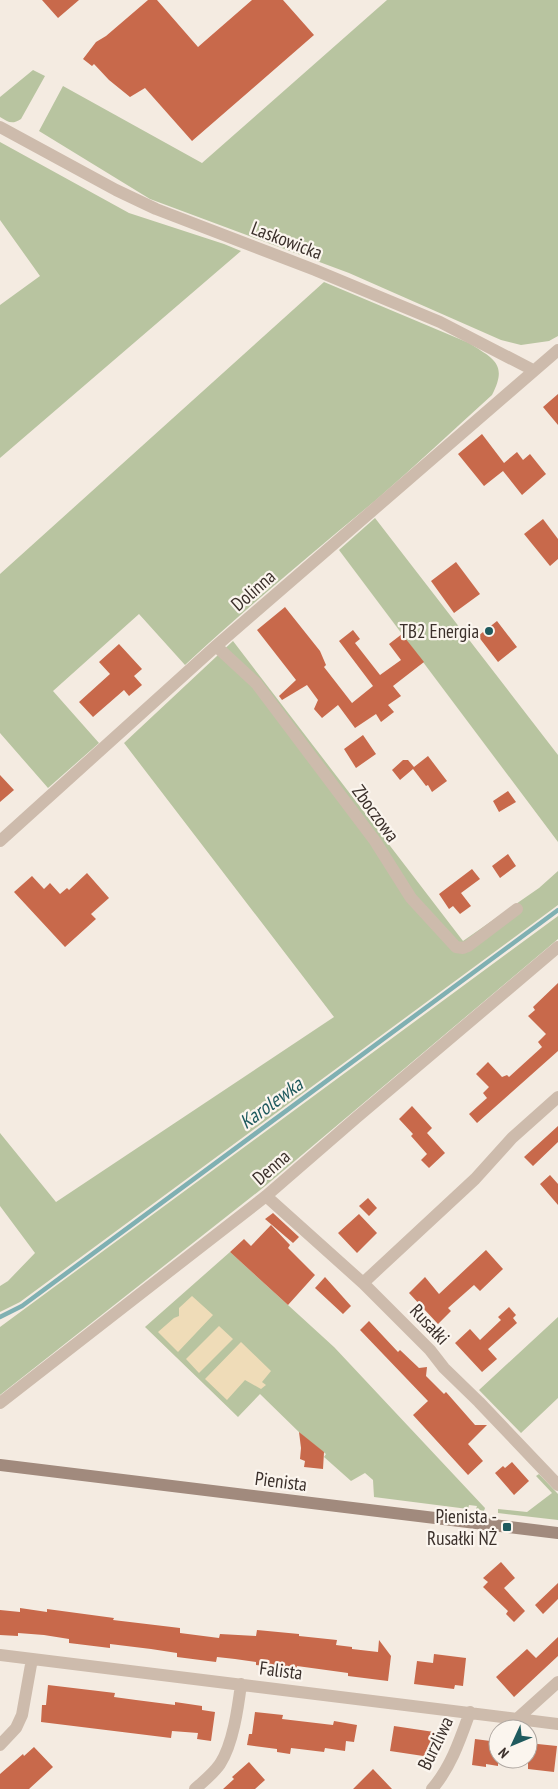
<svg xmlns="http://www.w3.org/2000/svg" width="558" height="1789" viewBox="0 0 558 1789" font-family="'PT Sans Narrow',sans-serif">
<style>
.green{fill:#b8c4a0}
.sand{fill:#efdcb8}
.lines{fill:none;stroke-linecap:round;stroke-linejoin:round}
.stream{stroke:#7fb0b2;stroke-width:4.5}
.building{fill:#c8694b}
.street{stroke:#cdbbac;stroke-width:12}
.secondary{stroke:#a18a7d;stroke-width:12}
.poi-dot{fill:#1f5a5e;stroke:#fbf5ee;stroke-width:2}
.labels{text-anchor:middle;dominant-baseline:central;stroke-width:4.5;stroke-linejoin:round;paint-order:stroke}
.street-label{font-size:19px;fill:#3b302b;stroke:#fbf5ee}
.poi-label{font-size:19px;fill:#3b302b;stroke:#fbf5ee;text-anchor:end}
.water-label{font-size:20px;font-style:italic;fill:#1f5a5e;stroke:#fbf5ee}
</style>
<rect width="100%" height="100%" fill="#f4ebe1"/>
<!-- green -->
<path class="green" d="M387,0H558V336L549,341L521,345L501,340L349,273L150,199L39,131L63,86L202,163Z
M33,70L45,76L21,119C12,125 8,122 0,117V97Z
M0,142L129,213L224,244L241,251L0,458V305L40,276L0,220Z
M324,282L469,343C494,359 508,364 492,395C453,430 415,466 376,500C311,554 247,607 185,665L139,614L53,691L99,743L48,788L0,733V574Z
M375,518L558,755V842L339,550Z
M233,641L463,941L539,888L558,871V905L20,1302L0,1312V1286L8,1281L35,1253L0,1206V1133L56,1202L334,1017L124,743Z
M558,916V939L264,1187L0,1395V1327Z
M230,1252L334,1347L485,1508L484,1511L476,1509L477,1506L469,1505L468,1509L374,1497L373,1480L365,1473L351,1481L324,1457L326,1454L303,1436L260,1394L238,1417L145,1327Z
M558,1317V1398L521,1433L479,1390Z
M539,1474L558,1494V1520L498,1513V1509L527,1512L552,1493L536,1476Z"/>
<!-- sand -->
<path class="sand" d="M192,1296L213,1315L178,1352L158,1332L174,1318L179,1316V1308Z
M219,1326L233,1339L199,1373L186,1359Z
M241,1342L271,1371L262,1382L266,1385L261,1389L245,1380L227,1400L205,1379Z"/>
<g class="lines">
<!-- stream -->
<path class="stream" d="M0,1317L22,1306L558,910"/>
</g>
<!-- building -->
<path class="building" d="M42,0H79L58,18Z
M148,0H157L198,47L252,0H283L314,35L192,141L145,88L130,97L109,80L94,64L92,66L83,59L96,42L106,36Z
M558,394V425L543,407Z
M482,434L504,463L517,452L523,460L530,454L546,474L522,495L503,471L484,486L458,454Z
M543,519L558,539V559L550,566L524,534Z
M456,562L480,594L454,613L431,581Z
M285,607L320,651L326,665L324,667L352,703L373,686L339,641L353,630L360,639L355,643L380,675L401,660L389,644L402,634L424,662L393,686L401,696L388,705L394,712L381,722L376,714L355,728L338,705L322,718L314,709L318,700L307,685L282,700L279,696L296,680L257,630Z
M497,621L517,647L498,662L478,636Z
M119,644L142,669L134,676L142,685L129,696L124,690L93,717L79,702L110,674L99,662Z
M363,735L376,754L356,768L344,749Z
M428,756L447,781L432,792L428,785L426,786L413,769L400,780L392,770L403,760H408L414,767Z
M0,775L14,790L0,802Z
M508,791L516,802L499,812L493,801Z
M508,854L516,866L500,878L492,866Z
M472,869L480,879L461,893L471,906L460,914L453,906L449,909L439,894Z
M87,873L109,898L91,914L96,919L65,947L14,892L32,876L44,889L50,883L60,894L67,888L69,890Z
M558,983V1051L477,1123L469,1114L487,1098L483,1093L489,1087L476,1074L488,1062L502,1077L507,1075L509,1077L542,1047L538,1042L546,1034L528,1016L535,1010L533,1007Z
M412,1106L432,1128L427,1133L445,1153L429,1168L421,1160L427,1154L411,1136L413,1134L399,1119Z
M558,1126V1142L533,1166L524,1157Z
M550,1175L558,1184V1205L540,1184Z
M368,1198L377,1208L369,1216L359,1206Z
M273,1213L299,1237L293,1243L265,1219Z
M359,1214L377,1233L357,1253L338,1233Z
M271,1225L290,1245L288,1248L315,1275L288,1305L230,1252L244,1239L251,1246Z
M486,1250L503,1269L480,1291L474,1285L448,1308L451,1311L438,1324L409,1293L425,1277L439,1294Z
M325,1277L351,1306L343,1314L315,1288Z
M509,1307L516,1315L513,1318L517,1323L488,1349L497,1359L482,1372L455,1343L470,1329L480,1340L501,1320L498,1317Z
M369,1321L398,1352L400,1350L419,1368L427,1367L426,1376L444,1394L446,1392L475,1425H487L468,1444L483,1461L468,1475L413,1415L428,1401L360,1330Z
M299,1432L324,1452L323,1469L304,1467L305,1461L300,1459L301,1448Z
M512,1462L529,1481L514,1495L495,1473L503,1466L505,1468Z
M501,1562L515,1578L504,1588L525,1611L514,1622L506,1614L508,1611L483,1587L488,1582L483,1578Z
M558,1583V1599L543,1614L535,1605Z
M20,1608L47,1612V1609L114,1618L113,1620L180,1628V1633L219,1638L220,1634L256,1636L257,1630L299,1634V1636L337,1640L336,1645L352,1647V1649L378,1652L379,1640L391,1656L388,1681L348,1676V1673L297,1666L296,1670L256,1665V1662L235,1659L217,1657L216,1662L177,1657V1653L151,1649L110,1644V1648L69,1643V1639L44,1635L18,1633V1636L0,1635V1610L20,1612Z
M558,1637V1656L514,1697L496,1677L527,1649L536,1658Z
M434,1654L466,1658L463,1686L455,1685L454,1689L414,1684L417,1661L433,1663Z
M48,1685L115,1693L114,1697L136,1700L175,1705V1702L202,1706V1710L215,1712L211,1741L197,1739L198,1733L172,1731L171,1738L41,1722L42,1705H46Z
M255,1712L283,1715L282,1719L333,1725L334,1721L357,1725L354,1742L346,1741L345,1751L325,1748L324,1752L291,1748L290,1754L277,1752V1749L247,1745L249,1734H252Z
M394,1726L434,1732L430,1757L390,1751Z
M475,1739L498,1742V1766L486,1764V1767L472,1765Z
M528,1743L557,1746L554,1772L528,1769Z
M34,1747L53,1767L29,1789H0V1774L23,1754L24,1756Z
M249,1762L265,1780L255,1789H223L234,1779L232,1777Z
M373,1769L392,1789H353Z"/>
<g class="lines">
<!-- street -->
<path class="street" d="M0,127L116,190L156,209L315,270L440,322L533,370
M216,646L256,683L375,841L411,898L456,947L463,948L468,946L517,909
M0,841L216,646L558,350
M266,1196L363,1283L430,1350L444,1368L479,1402L558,1485
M363,1283L475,1179L512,1138L558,1097
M0,1403L266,1196L356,1118L558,947
M0,1655L558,1724
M518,1718L558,1682
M0,1745L16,1728L22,1715L32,1659
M195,1789C204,1781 213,1774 220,1764C233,1744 238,1708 241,1684
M432,1789C451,1767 460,1740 470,1712"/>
<!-- secondary -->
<path class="secondary" d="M0,1465L558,1533"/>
</g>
<!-- markers -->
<g class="poi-dot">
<circle cx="489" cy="631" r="5"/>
<rect x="502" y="1522" width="10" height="10" rx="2.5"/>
</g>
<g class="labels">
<!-- street labels -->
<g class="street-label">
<text transform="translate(287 240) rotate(21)">Laskowicka</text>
<text transform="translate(253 590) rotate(-41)">Dolinna</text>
<text transform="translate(376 813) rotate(54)">Zboczowa</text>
<text transform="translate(271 1167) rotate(-41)">Denna</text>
<text transform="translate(430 1324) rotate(47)">Rusałki</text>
<text transform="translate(281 1481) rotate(7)">Pienista</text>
<text transform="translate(281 1670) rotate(7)">Falista</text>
<text transform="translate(435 1743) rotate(-64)">Burzliwa</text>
</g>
<!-- poi labels -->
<g class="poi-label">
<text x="479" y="631">TB2 Energia</text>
<text x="497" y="1516">Pienista -<tspan x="497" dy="22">Rusałki NŻ</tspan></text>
</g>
<!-- water labels -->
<g class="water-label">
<text transform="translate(271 1103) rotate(-36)">Karolewka</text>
</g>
</g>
<!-- north arrow -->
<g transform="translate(513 1744) rotate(226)"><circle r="24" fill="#fbf5ee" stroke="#aea6a0"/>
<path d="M0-4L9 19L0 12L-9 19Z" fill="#1f5a5e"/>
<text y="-8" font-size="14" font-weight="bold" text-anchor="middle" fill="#3b302b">N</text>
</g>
</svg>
